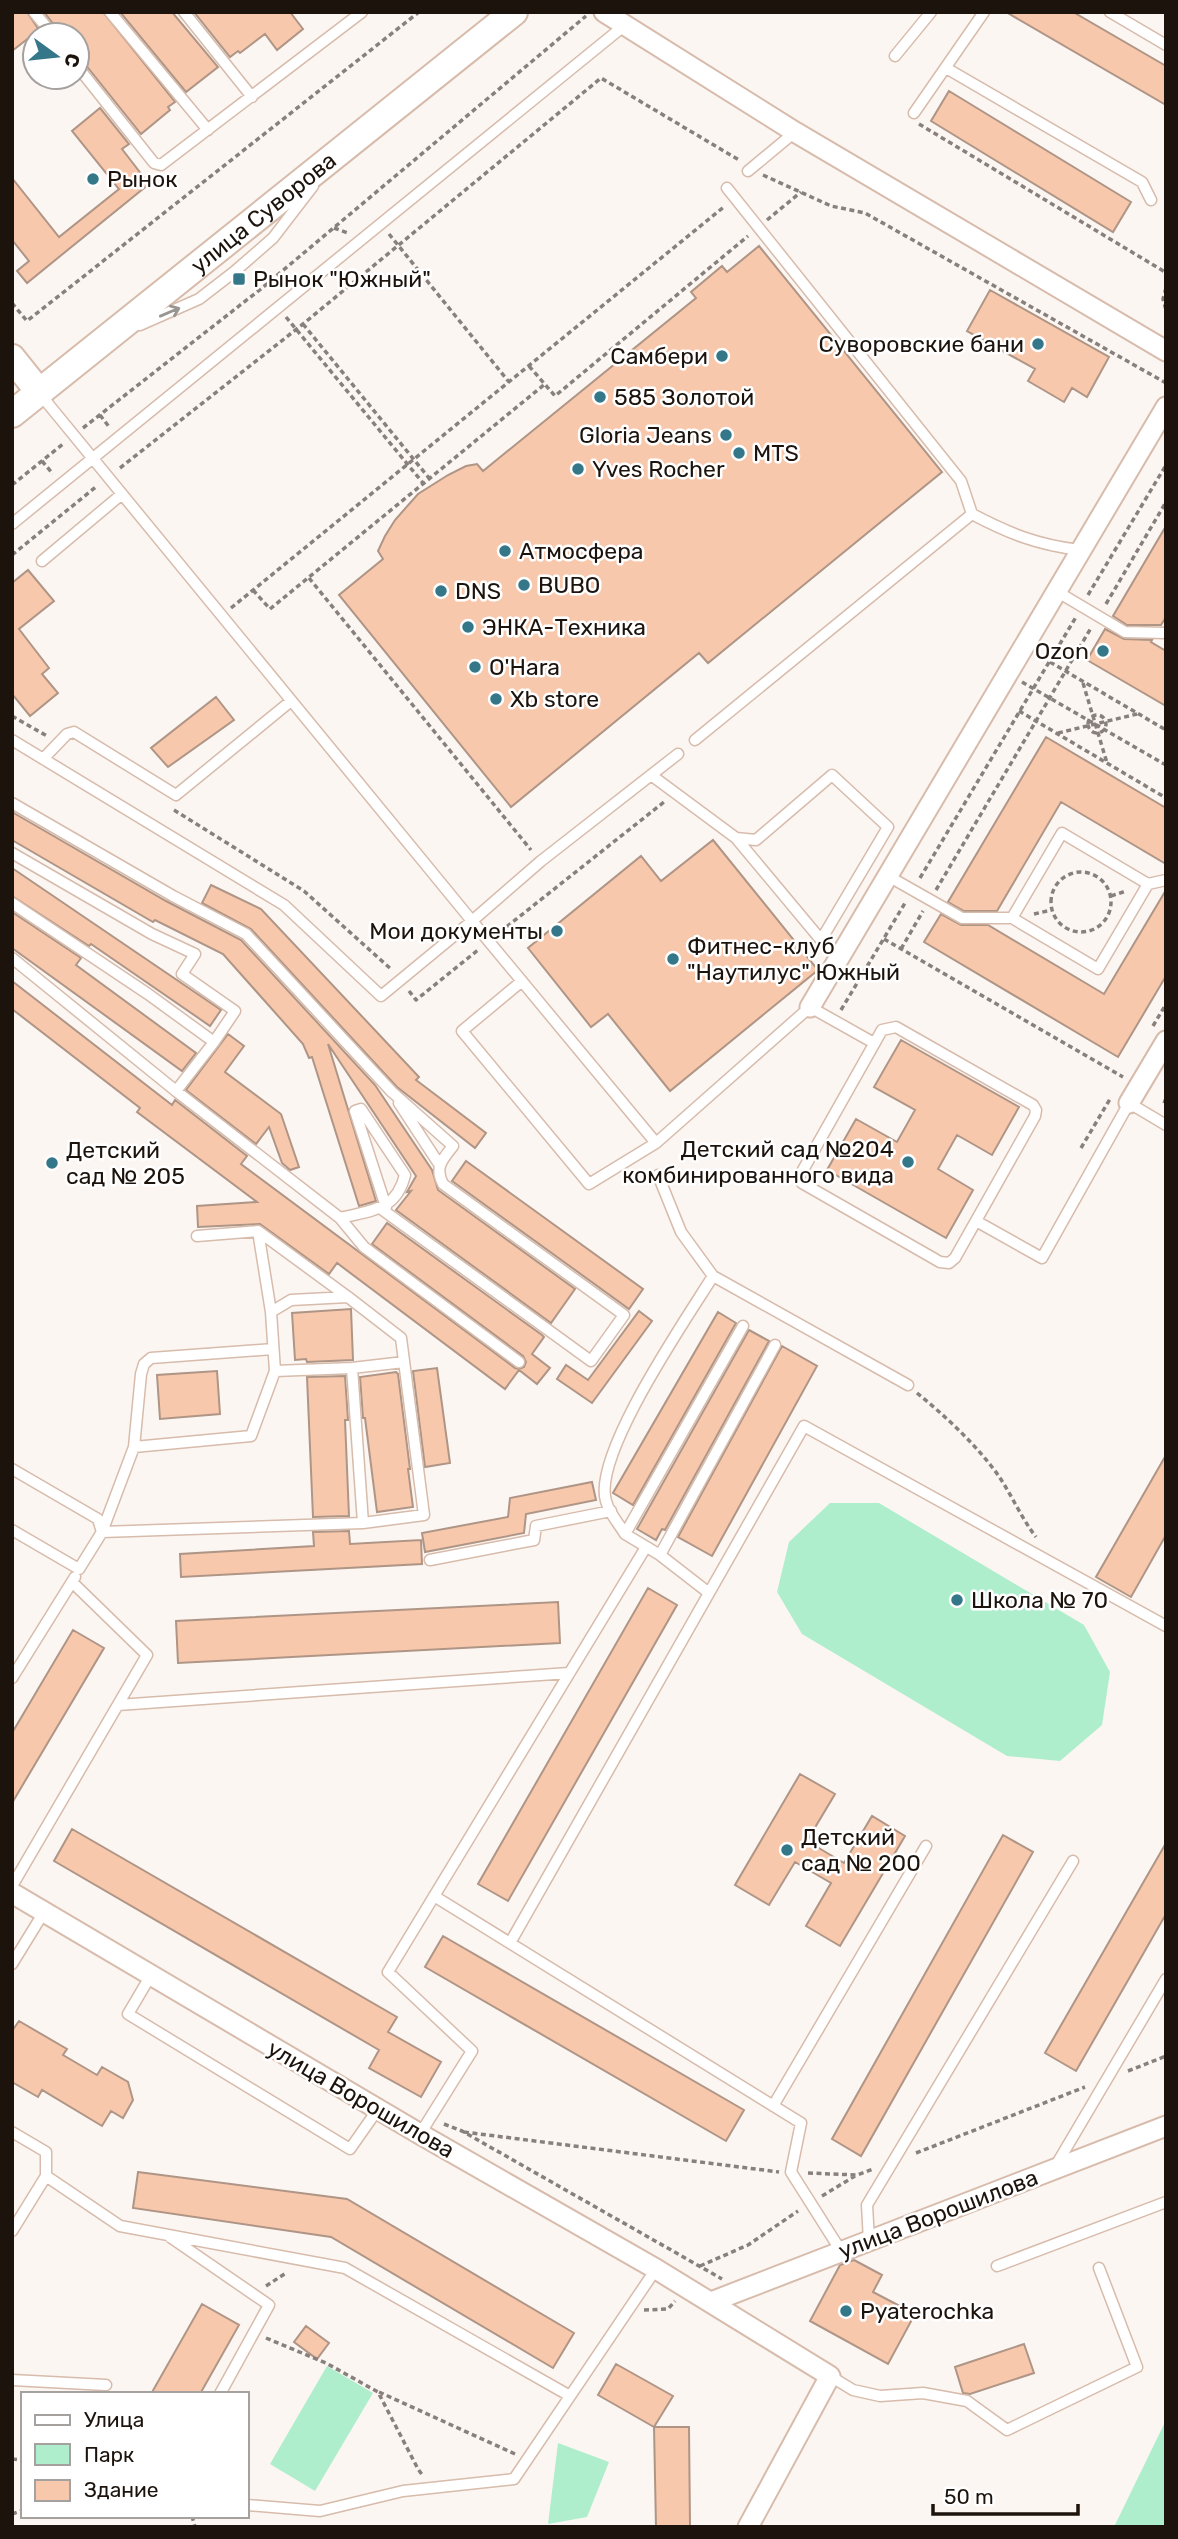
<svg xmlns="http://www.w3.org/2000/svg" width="1178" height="2539" viewBox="0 0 1178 2539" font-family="Rubik,sans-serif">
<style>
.green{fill:#aeeecc}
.building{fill:#f8c8ad;stroke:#af9585;stroke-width:2}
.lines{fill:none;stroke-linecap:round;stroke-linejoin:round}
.lane-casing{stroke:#d7bbab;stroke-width:13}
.street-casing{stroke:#d7bbab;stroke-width:23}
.secondary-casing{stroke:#d7bbab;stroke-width:30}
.path{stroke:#88807c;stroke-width:3.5;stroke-dasharray:5 3.5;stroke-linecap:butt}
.lane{stroke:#fff;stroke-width:10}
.street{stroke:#fff;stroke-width:19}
.secondary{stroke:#fff;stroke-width:26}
.oneway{stroke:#999592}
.poi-dot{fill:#347788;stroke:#fff;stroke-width:2.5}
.labels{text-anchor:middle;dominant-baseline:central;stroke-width:5;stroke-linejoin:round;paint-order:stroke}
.poi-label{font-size:23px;fill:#1c130d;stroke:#fff;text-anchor:start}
.street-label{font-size:23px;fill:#1c130d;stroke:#fff}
</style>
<rect width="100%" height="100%" fill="#fcf6f3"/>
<!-- green -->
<path class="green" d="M830,1503H879L1084,1625L1110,1672L1102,1725L1060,1761L1007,1756L802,1634L777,1592L789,1542Z
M327,2366L373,2393L315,2491L270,2464Z
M1166,2420V2527H1114Z
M558,2443L609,2462L587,2517L548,2524Z"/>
<!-- building -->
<path class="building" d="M12,12H27L39,30L12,51Z
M44,12H103L175,102L168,107L170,110L141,134L77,54V35H62Z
M120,12H172L218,67L186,92Z
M194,12H290L303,29L277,50L265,34L240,53L238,51L230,57Z
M1006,12H1073L1166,66V105Z
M949,91L1131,202L1113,232L931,121Z
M100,108L129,144L122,149L149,184L27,283L17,271L29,261L12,240V178L59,237L119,189L72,131Z
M759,246L942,472L708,663L699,653L511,807L339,595L383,559L378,551L385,536L395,520L418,494L448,475L466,466L477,464L483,471L696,298L691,292L722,266L727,272Z
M990,290L1109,357L1087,397L1072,388L1064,402L1028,381L1035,369L967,331Z
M1166,526V617L1161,625H1127L1113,616Z
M28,570L54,601L19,629L49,668L42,674L58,693L30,716L12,694V583Z
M1105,629L1124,639L1152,640L1151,642L1166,651V706L1087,660Z
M216,697L234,720L168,767L151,748Z
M1046,737L1166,808V864L1061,802L997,911H964L948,902Z
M12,812L166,901L241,940L375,1085L432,1170L438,1190L575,1289L551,1323L396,1210L411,1191L407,1192L416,1176L328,1044L376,1201L359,1206L312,1057L309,1058L303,1044L223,954L155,920L153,922L12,840Z
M713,840L818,970L670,1091L608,1014L591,1027L528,948L641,856L661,881Z
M12,868L221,1010L210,1026L91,944L89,946L12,896Z
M211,885L261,909L419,1077L416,1080L486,1133L475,1148L397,1087L251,929L202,903Z
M1166,890V976L1118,1057L924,942L941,914L961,925H988L1104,994Z
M12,912L81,958L76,965L196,1053L182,1071L12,948Z
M12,981L172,1105L175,1100L247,1156L241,1164L515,1368L519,1369L524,1367L526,1362L523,1356L372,1244L387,1223L542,1335L544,1337L532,1354L550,1368L537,1384L519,1370L505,1389L337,1263L329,1274L260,1224L198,1227L197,1206L257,1202L137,1112L140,1108L12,1009Z
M228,1034L244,1046L225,1072L281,1114L299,1167L290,1170L282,1163L269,1127L256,1144L186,1090Z
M901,1040L1019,1107L992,1155L957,1135L938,1169L973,1190L946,1238L827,1170L856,1119L897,1142L915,1110L874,1087Z
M466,1161L643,1289L629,1309L452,1181Z
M351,1309L353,1360L307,1362L306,1359L295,1360L292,1313Z
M639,1311L652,1321L592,1403L557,1379L566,1365L588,1380Z
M718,1312L736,1323L633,1505L613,1493Z
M749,1330L769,1341L665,1530L662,1529L656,1540L637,1529Z
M782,1346L817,1366L712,1556L678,1537Z
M437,1368L450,1463L425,1467L413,1371Z
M217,1371L220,1414L160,1419L157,1375Z
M396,1372L398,1374L410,1469H408L413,1507L377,1512L365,1418H363L360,1377Z
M345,1376L348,1420H345L349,1516L313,1517L307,1377Z
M1166,1455V1535L1131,1597L1096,1577Z
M592,1482L596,1500L526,1514L524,1533L425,1552L422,1533L508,1517L510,1498Z
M349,1531L350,1544L421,1540L422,1564L181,1577L180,1554L314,1546L313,1532Z
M648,1588L677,1605L508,1901L478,1884Z
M558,1602L560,1643L178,1663L176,1621Z
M73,1630L104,1648L12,1803V1733Z
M800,1774L835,1794L807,1841L844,1863L872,1816L905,1836L840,1946L806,1926L831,1883L795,1862L769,1905L735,1885Z
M72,1829L397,2017L388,2032L441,2062L421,2097L369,2068L379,2050L54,1861Z
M1003,1835L1033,1852L861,2156L832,2139Z
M1166,1843V1914L1076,2071L1045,2053Z
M443,1936L744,2110L726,2141L425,1967Z
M19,2021L67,2049L63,2055L97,2075L102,2067L128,2082L133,2100L123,2118L111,2111L102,2126L42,2090L38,2097L12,2082V2031Z
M138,2172L347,2199L574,2333L553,2368L331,2237L133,2208Z
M854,2260L882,2275L873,2292L915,2314L888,2364L810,2321L840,2265Z
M202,2304L239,2325L200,2394H151Z
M306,2326L329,2343L317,2359L294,2342Z
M1024,2344L1034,2373L970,2394L963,2393L955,2367Z
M616,2364L673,2396L654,2427L598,2395Z
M654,2427H689L690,2527H656Z"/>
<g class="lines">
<defs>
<path id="lane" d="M34,12L53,35
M110,12L208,130
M184,12L252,97
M1110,12L1166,45
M895,56L931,12
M77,66L154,163L161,165L362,12
M946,68L1142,182L1151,200
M914,113L984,12
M748,171L795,132
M727,188L961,481L972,514
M140,325L199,299L234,272L273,238L313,186
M40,394L472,921L541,861L678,754
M12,524L625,25
M42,561L122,494
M1056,591L1125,632L1166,633
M12,740L284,905L381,996L472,921L656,1143
M695,740L972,514C1010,534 1038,545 1080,550
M43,759L67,734L74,732L176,795L291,701
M651,775L736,838L756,840L832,775L888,827L821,940L736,838
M12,803L173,896L246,934L392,1092L453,1146C443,1159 434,1167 443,1184L624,1315L591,1361L380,1208
M12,853L152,934L195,954L182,974L235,1011L214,1042
M888,876L962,918H1012
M1148,884L1098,969L1012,918L1062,833L1148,884L1166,880
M12,903L148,994L214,1042L176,1091
M12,958L176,1091L340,1218L364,1247L519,1362
M522,981L462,1031L589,1184L656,1143L810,1007L874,1043
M896,1027L1033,1105L1036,1110L1035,1116L955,1258L949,1263L940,1262L802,1183L799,1177L882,1030Z
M399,1103L439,1164
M658,1175L681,1232L713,1276L908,1385
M340,1218C372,1210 396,1211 405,1175L361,1109L355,1111L386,1207
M976,1221L1042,1258L1129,1103L1166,1125
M258,1231L271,1312
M352,1368L363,1523
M275,1371L352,1368L404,1362
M134,1447L141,1374L144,1364L151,1358L273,1349
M12,1469L98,1519L102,1532
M12,1530L79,1569L102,1532L363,1523L424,1515L401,1338L348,1297
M102,1532L134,1447L251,1436L275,1371L271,1312L291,1300L348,1297L258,1231L197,1236
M625,1534C619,1524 609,1513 606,1501C592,1455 687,1318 713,1276
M660,1555L775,1345
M430,1560L534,1540L536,1526L611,1511
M709,1593L660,1555L625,1534L743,1326
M12,1678L75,1577
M118,1705L569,1673
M12,1886L147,1655L72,1582
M434,1896L801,2123L791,2172L841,2251
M510,1943L804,1426L1166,1626
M12,1964L44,1912
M151,1975L128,2014L350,2149L378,2109
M773,2106L926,1846
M12,2132L46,2152V2176L120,2226L345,2268L570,2396
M420,2134L472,2051L388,1972L646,1547
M1055,2167L1166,1979
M12,2231L46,2176
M170,2237L269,2305L220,2394
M869,2241L867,2205L1073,1861
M997,2266L1166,2202
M830,2376L853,2390L880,2396L923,2393L967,2401L1007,2430L1137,2367L1099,2268
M12,2380L106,2385
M247,2505L320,2511L403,2491L514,2479L656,2269"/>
<path id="street" d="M604,12L795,132L1166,351
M810,1007L1166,407
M1129,1103L1166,1041
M12,1893L420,2134L656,2269L830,2376L748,2527
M711,2302L1166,2126"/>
<g id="secondary">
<path d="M12,358L40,393"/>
<path id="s1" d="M12,414L514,12"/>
</g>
</defs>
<!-- lane casing -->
<use href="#lane" class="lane-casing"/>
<!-- street casing -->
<use href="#street" class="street-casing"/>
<!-- secondary casing -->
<use href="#secondary" class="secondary-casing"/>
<!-- path -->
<path class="path" d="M919,124L1165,272L1166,275
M763,175L831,206L865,213L1166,383
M767,220L801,192
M334,228L348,233
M389,234L509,382
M1166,288L1163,299L1166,310
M12,303L27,321L419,12
M286,317L423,483
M303,324L429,478
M529,366L555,396L748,236
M100,415L110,428
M83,428L262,288L586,16
M42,461L53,474
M120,468L303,324L601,78L739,160
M12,485L63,444
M12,555L97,486
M309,578L531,850
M253,590L270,609L545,384
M1088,595L1166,465
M1106,604L1166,502
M231,608L725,206
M1050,662L1166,730
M1022,682L1166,765
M1083,683L1107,763
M1019,711L1166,798
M1088 724a9 9 0 1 1 18 0a9 9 0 1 1-18 0Z
M12,716L47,736
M1058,733L1137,714
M174,810L304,891L392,970
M1051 902a30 30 0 1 1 60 0a30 30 0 1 1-60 0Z
M920,878L1076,617
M936,890L1091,628
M1111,896L1126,891
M1034,914L1052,910
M500,932L664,802
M884,939L1123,1077
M901,949L923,911
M409,991L416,1000L478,950
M841,1010L905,903
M1153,1026L1166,1004
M1163,1101L1166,1102
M1081,1148L1110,1099
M917,1393C944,1415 970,1439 992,1467C1009,1488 1019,1515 1036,1537
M1128,2071L1166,2056
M444,2124L462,2131L722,2279
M464,2132L779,2172
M916,2153L1085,2087
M808,2173L857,2175L873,2169
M822,2196L855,2176
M700,2266L748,2245L798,2211
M266,2286L286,2273
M644,2310L668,2309L675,2301
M266,2338L326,2363L378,2392L418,2469L423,2476
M379,2392L515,2454
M12,2459L23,2460
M12,2514L23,2510
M192,2516L195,2527"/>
<!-- lane -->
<use href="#lane" class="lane"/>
<!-- street -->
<use href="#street" class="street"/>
<!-- secondary -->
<use href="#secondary" class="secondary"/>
</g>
<!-- one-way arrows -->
<defs><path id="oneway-shaft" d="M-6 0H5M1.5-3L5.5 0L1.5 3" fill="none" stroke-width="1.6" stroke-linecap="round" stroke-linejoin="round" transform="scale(1.75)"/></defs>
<use class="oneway" href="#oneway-shaft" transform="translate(170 312) rotate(-23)"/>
<!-- markers -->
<g class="poi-dot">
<circle cx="93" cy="179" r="7"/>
<rect x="232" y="272" width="14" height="14" rx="3.5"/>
<circle cx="1038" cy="344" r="7"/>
<circle cx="722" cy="356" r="7"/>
<circle cx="600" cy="397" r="7"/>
<circle cx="726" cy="435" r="7"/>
<circle cx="739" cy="453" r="7"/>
<circle cx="578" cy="469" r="7"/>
<circle cx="505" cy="551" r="7"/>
<circle cx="524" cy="585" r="7"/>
<circle cx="441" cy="591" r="7"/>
<circle cx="468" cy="627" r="7"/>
<circle cx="1103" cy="651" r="7"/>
<circle cx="475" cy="667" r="7"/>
<circle cx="496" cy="699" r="7"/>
<circle cx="557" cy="931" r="7"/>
<circle cx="673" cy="959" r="7"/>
<circle cx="908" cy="1162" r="7"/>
<circle cx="52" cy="1163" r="7"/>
<circle cx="957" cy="1600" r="7"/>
<circle cx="787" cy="1850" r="7"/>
<circle cx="846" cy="2311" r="7"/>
</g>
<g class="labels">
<!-- poi labels -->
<g class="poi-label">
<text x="107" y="179">Рынок</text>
<text x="253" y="279">Рынок "Южный"</text>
<text x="1024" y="344" text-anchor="end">Суворовские бани</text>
<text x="708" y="356" text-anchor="end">Самбери</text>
<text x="614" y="397">585 Золотой</text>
<text x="712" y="435" text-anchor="end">Gloria Jeans</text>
<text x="753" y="453">MTS</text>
<text x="592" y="469">Yves Rocher</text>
<text x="519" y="551">Атмосфера</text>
<text x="538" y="585">BUBO</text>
<text x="455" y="591">DNS</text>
<text x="482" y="627">ЭНКА-Техника</text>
<text x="1089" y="651" text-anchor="end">Ozon</text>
<text x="489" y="667">O'Hara</text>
<text x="510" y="699">Xb store</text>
<text x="543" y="931" text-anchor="end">Мои документы</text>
<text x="687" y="946">Фитнес-клуб<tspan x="687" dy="26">"Наутилус" Южный</tspan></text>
<text x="894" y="1149" text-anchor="end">Детский сад №204<tspan x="894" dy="26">комбинированного вида</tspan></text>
<text x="66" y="1150">Детский<tspan x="66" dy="26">сад № 205</tspan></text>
<text x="971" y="1600">Школа № 70</text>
<text x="801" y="1837">Детский<tspan x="801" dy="26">сад № 200</tspan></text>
<text x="860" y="2311">Pyaterochka</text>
</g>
<!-- street labels -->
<g class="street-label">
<text stroke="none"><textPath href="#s1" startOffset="322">улица Суворова</textPath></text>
<text transform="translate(361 2099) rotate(30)">улица Ворошилова</text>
<text transform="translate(938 2214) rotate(-21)">улица Ворошилова</text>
</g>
</g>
<!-- border -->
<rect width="1178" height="2539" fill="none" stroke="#1c130d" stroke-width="28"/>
<!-- legend -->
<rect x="21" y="2392" width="228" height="126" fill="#ffffff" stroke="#a4a19e" stroke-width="2"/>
<rect x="35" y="2415" width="35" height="10" fill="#ffffff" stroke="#a4a19e" stroke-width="2"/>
<text x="84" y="2427" font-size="21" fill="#1c130d">Улица</text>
<rect x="35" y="2444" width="35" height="21" fill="#aeeecc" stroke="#a4a19e" stroke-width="2"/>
<text x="84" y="2462" font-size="21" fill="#1c130d">Парк</text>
<rect x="35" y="2480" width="35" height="21" fill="#f8c8ad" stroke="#a4a19e" stroke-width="2"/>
<text x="84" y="2497" font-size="21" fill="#1c130d">Здание</text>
<!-- north arrow -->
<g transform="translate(56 56) rotate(105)"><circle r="33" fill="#ffffff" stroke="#a4a19e" stroke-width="2"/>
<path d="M0-5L12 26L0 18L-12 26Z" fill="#347788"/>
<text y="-10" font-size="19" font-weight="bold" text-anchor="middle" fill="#1c130d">С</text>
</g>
<!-- scale -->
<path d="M933 2504v10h145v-10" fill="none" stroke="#1c130d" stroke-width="3.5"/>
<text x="944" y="2504" font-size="21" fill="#1c130d" stroke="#ffffff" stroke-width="5" paint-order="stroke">50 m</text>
</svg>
